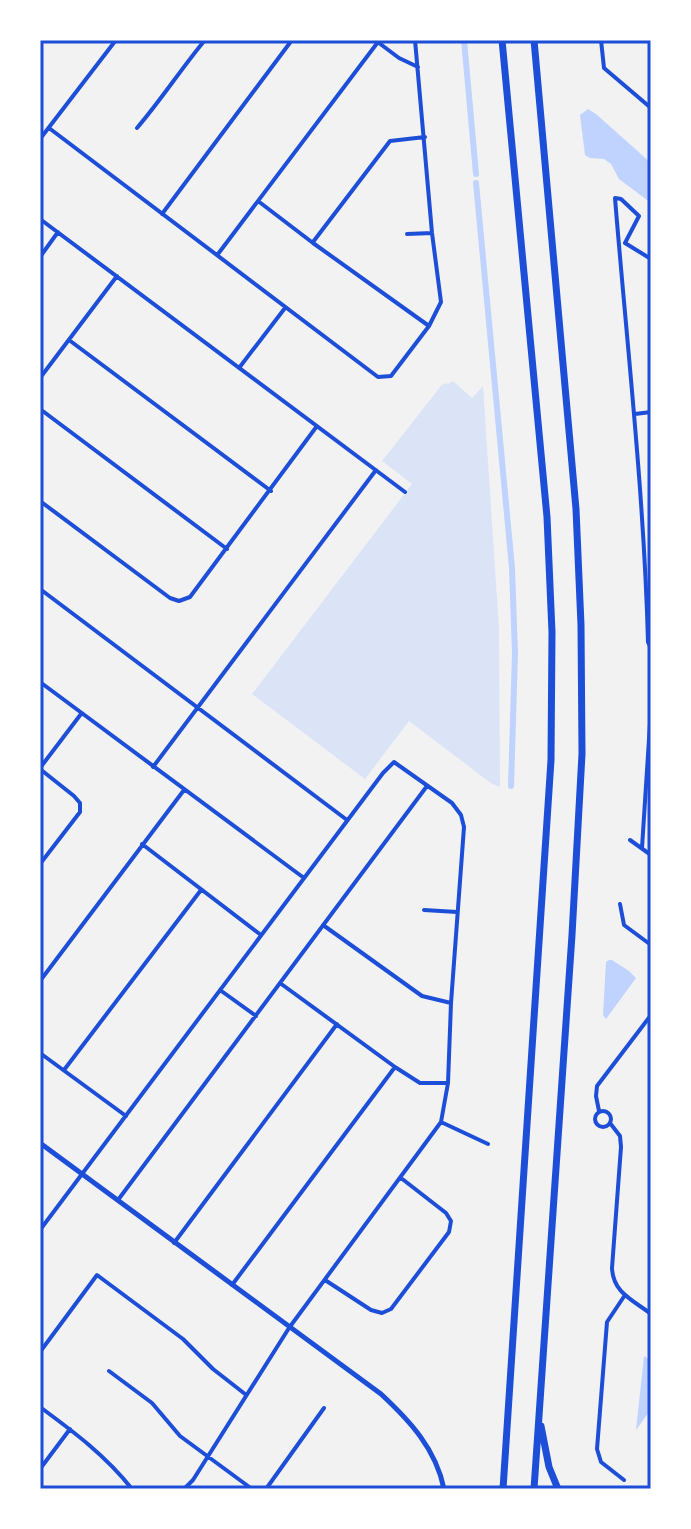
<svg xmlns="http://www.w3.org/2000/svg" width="691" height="1529" viewBox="0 0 691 1529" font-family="'Fira Sans Condensed',sans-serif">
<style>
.green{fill:#dbe4f7}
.water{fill:#bfd3fe}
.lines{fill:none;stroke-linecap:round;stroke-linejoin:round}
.canal{stroke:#bfd3fe;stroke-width:6}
.minor{stroke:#1d4ed8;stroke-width:4}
.tertiary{stroke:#1d4ed8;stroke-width:5}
.motorway{stroke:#1d4ed8;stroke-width:7}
.neatline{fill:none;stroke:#1d4ed8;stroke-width:3}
</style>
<rect width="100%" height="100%" fill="#f2f2f2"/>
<!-- green -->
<path class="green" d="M453,381L472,398L483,386L499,628L500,787L492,784L409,721L365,779L252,694L412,484L382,461L441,386L445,383L448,384Z"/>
<!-- water -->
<path class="water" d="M588,109L596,114L651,163V203L619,179L611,164L604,159L590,158L585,155L580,115Z
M609,960H612L629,971L636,978L606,1019L603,1015L606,962Z
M644,1356L651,1361V1409L636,1430Z"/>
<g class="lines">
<!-- canal -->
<path class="canal" d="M464,40L476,174
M476,183L512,568L515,654L511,786"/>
<!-- minor -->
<path class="minor" d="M375,40L399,58L418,67
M601,40L604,68L651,108
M49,128L378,377L391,376L429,326L441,302L432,233L415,40
M137,128C161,100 181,69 205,40
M40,139L116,40
M258,201L313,243L429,326
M162,214L292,40
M40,219L405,492
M407,234L432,233
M313,242L390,141L425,137
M625,243L639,216L621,199L615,198C627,346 644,493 648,642L651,648
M625,243L651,259
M218,254L378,42
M40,257L58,232
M69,340L271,491
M239,368L285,308
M40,378L117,276
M40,409L227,549
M635,414L651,412
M40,501L170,598L179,601L190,597L317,426
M40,589L347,820
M40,682L304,878
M153,767L376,470
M40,768L81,714
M40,769L74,796L80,803V812L40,864
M630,840L651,855
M142,844L261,935
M642,848L651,708
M620,904L624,925L651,945
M424,910L457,912
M323,925L422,996L451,1003
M40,981L184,790
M280,983L395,1067L420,1083H448
M220,990L256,1016
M40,1053L126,1116
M64,1070L201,890
M595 1119a8 8 0 1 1 16 0a8 8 0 1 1-16 0Z
M599,1111L596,1096L597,1086L651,1015
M441,1122L488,1144
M610,1123L620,1136L621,1147L612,1268C613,1293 633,1300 651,1314
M118,1200L427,786
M40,1230L383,773L394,762L452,803L461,815L464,827L451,1003L448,1083L441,1122L289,1328L193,1480L184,1489
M174,1243L337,1024
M325,1280L371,1310L382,1313L391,1309L449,1232L451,1221L446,1213L401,1178
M232,1285L395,1067
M40,1352L97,1275L183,1339L213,1369L245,1394
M109,1371L152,1403L180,1436L252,1489
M40,1407C74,1432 106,1456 132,1489
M40,1469L70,1429
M624,1480L601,1462L597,1449L607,1322L625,1295
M266,1489L324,1408"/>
<!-- tertiary -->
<path class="tertiary" d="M40,1143L381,1394C410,1421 436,1449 444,1489"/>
<!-- motorway -->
<path class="motorway" d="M502,40L547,517L552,632L551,760L503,1489
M534,40L576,509L581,625L582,754L572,935L534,1489
M541,1426L549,1467L558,1489"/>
</g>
<!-- border -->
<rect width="691" height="1529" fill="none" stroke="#ffffff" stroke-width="84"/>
<rect x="42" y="42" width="607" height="1445" class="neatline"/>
</svg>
